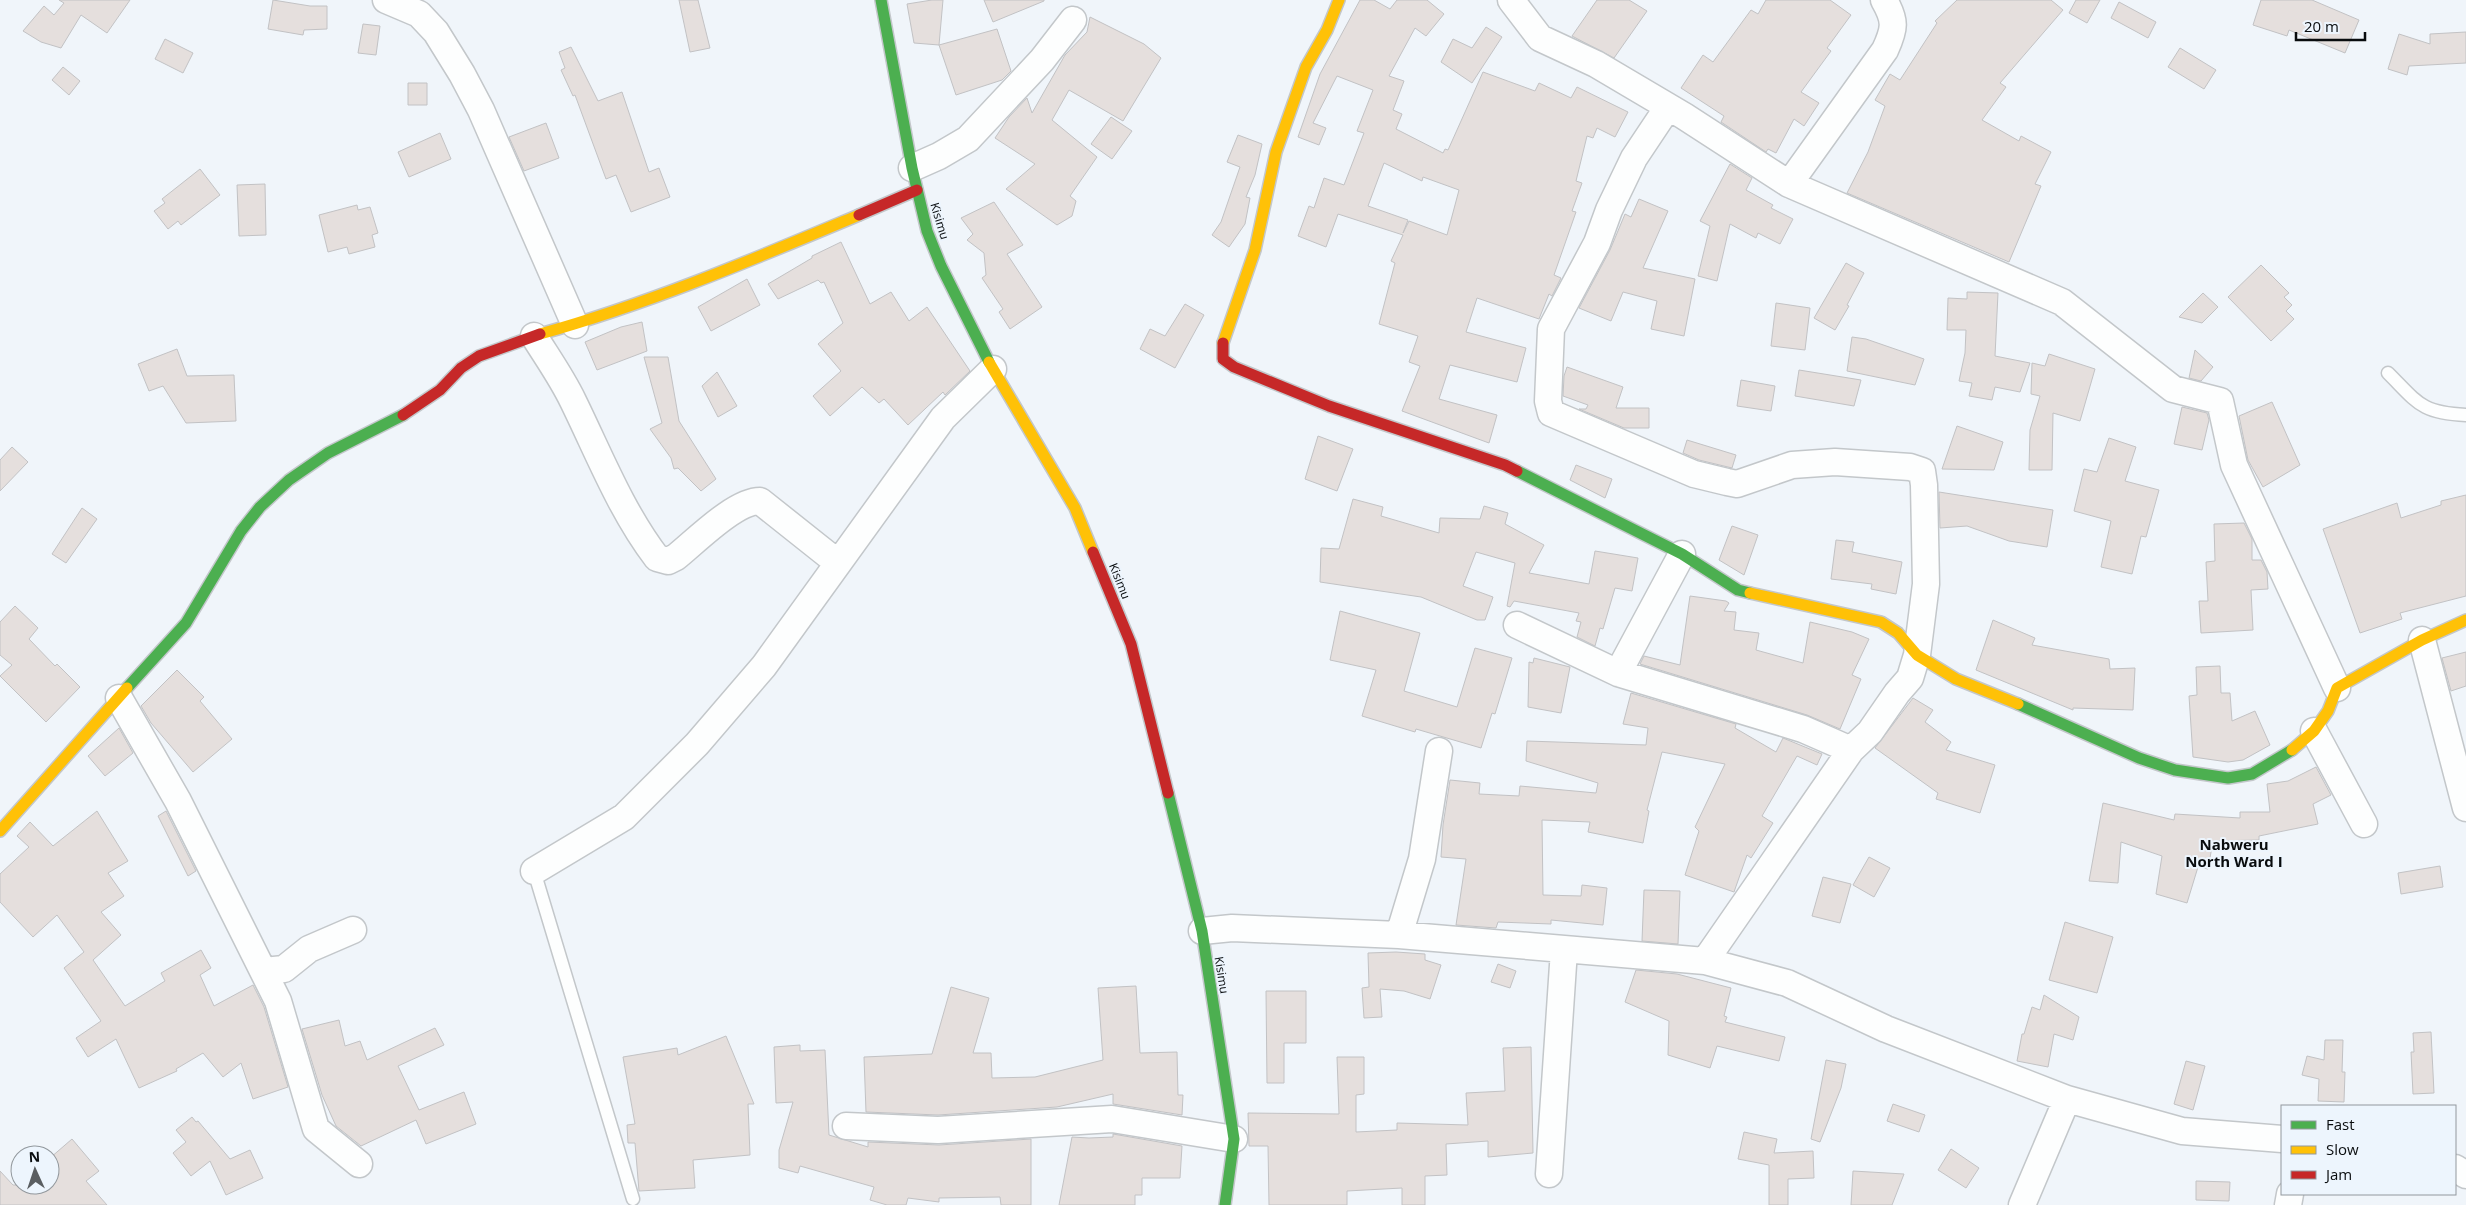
<svg xmlns="http://www.w3.org/2000/svg" width="2466" height="1205" viewBox="0 0 2466 1205" font-family="'Open Sans',sans-serif">
<style>
.building{fill:#e5dfdd;stroke:#c2c2c4;fill-rule:evenodd}
.lines{fill:none;stroke-linecap:round;stroke-linejoin:round}
.lane-casing{stroke:#c3c7ca;stroke-width:15}
.street-casing{stroke:#c3c7ca;stroke-width:29}
.fast-casing{stroke:#c3c7ca;stroke-width:14}
.slow-casing{stroke:#c3c7ca;stroke-width:14}
.jam-casing{stroke:#c3c7ca;stroke-width:14}
.lane{stroke:#fdfefe;stroke-width:12}
.street{stroke:#fdfefe;stroke-width:26}
.fast{stroke:#4caf50;stroke-width:11}
.slow{stroke:#ffc107;stroke-width:11}
.jam{stroke:#c62828;stroke-width:11}
.labels{text-anchor:middle;dominant-baseline:central;stroke-width:4;stroke-linejoin:round;paint-order:stroke}
.street-label{font-size:12px;fill:#090c0e;stroke:#edf5fd}
.quarter-label{font-size:15px;font-weight:bold;fill:#090c0e;stroke:#edf5fd}
</style>
<rect width="100%" height="100%" fill="#f0f5fa"/>
<!-- building -->
<path class="building" d="M59,0H130L107,33L81,15L61,48L41,42L23,31L44,6L54,15L64,3Z
M273,0L310,6H327V29L304,30L303,35L268,29Z
M679,0H698L710,48L690,52Z
M932,0H943L939,45L914,43L907,4Z
M984,0H1044V1L993,22Z
M1360,0H1374L1390,9L1397,0H1427L1444,14L1426,36L1415,28L1389,76L1404,81L1393,110L1402,114L1396,129L1443,153L1445,149L1448,150L1483,72L1535,91L1539,83L1571,98L1577,87L1628,112L1615,137L1597,128L1593,138L1587,136L1576,181L1582,183L1572,211L1576,212L1554,275L1561,278L1552,296L1549,294L1539,319L1477,298L1466,332L1526,348L1517,382L1450,365L1439,399L1497,415L1489,443L1402,411L1420,366L1409,362L1418,336L1379,324L1395,263L1391,261L1403,235L1338,214L1326,247L1298,236L1309,206L1314,208L1324,178L1344,185L1364,133L1357,131L1373,90L1337,76L1313,123L1326,128L1319,145L1298,137L1320,74ZM1384,163L1422,181L1423,177L1459,190L1447,235L1409,221L1403,233L1408,220L1368,206Z
M1597,0H1629L1647,11L1614,58L1572,36Z
M1766,0H1830L1851,15L1827,48L1831,51L1801,92L1819,103L1804,126L1794,119L1776,153L1768,149L1766,152L1721,122L1724,116L1681,88L1703,55L1713,62L1751,10L1758,14Z
M1957,0H2051L2063,10L2000,83L2006,87L1982,120L2019,141L2021,136L2051,152L2035,184L2041,186L2009,262L1847,193L1868,152L1885,106L1875,100L1890,74L1900,80L1937,23L1935,21Z
M2076,0H2100L2087,23L2069,13Z
M2261,0H2312L2359,20L2345,53L2289,30L2287,36L2253,25Z
M2119,2L2156,22L2148,38L2111,18Z
M1090,17L1144,44L1161,58L1123,121L1069,90L1052,120L1097,157L1070,196L1076,201L1072,216L1057,225L1006,189L1035,164L995,138L1009,117L1027,98L1032,113L1065,55L1087,32Z
M363,24L380,26L376,55L358,53Z
M1486,27L1502,37L1472,83L1441,62L1453,39L1472,48Z
M997,29L1011,71L1002,80L956,95L939,45Z
M2466,32V63L2409,66L2407,75L2388,69L2399,34L2430,44V34Z
M165,39L193,53L183,73L155,59Z
M571,47L598,101L622,92L649,172L659,168L670,197L631,212L616,175L606,179L575,95L573,96L561,70L565,68L559,52Z
M2180,48L2216,70L2204,89L2168,67Z
M63,67L80,81L69,95L52,80Z
M408,83H427V105H408Z
M1111,117L1132,131L1112,159L1091,144Z
M546,123L559,158L524,171L509,137Z
M440,133L451,159L409,177L398,152Z
M1238,135L1262,144L1255,175L1246,197L1250,198L1245,224L1229,247L1212,235L1221,222L1240,167L1227,162Z
M1730,164L1752,178L1746,190L1773,205L1771,208L1793,219L1780,244L1758,233L1756,238L1730,224L1717,281L1698,276L1710,226L1700,221Z
M200,169L220,195L181,225L178,221L168,229L154,211L165,203L162,199Z
M265,184L266,235L239,236L237,185Z
M1639,199L1668,211L1643,268L1695,279L1684,336L1651,329L1657,301L1623,292L1611,321L1579,308L1610,250L1625,214L1631,217Z
M994,202L1023,245L1007,254L1042,307L1010,329L999,312L1003,309L982,278L986,275L984,253L967,240L973,234L961,218Z
M357,205L358,210L370,207L378,233L372,235L375,247L349,254L347,247L328,252L319,215Z
M841,242L870,304L891,292L909,321L927,307L970,371L945,395L943,392L908,425L884,399L879,403L862,387L830,416L813,396L841,371L818,344L843,323L824,282L821,283L818,280L778,299L768,284L812,258V256Z
M1846,263L1864,273L1847,305L1849,306L1835,330L1814,318Z
M2261,265L2289,293L2284,297L2292,305L2286,311L2294,319L2271,341L2228,297Z
M747,279L760,305L711,331L698,307Z
M1967,292L1998,293L1995,356L2030,363L2020,392L1995,387L1992,400L1969,396L1972,383L1959,381L1965,353L1966,330H1947L1948,298L1967,299Z
M2203,293L2218,307L2202,323L2179,317Z
M1776,303L1810,308L1805,350L1771,346Z
M1185,304L1204,315L1175,368L1140,349L1150,329L1165,336Z
M642,322L647,351L597,370L585,342L621,327Z
M1852,337L1866,339L1924,359L1915,385L1847,371Z
M177,349L187,376L234,375L236,421L186,423L163,386L149,391L138,364Z
M2195,350L2213,367L2201,381L2189,378Z
M2049,354L2095,369L2080,421L2053,413L2052,470H2029L2030,430L2040,396L2031,394L2032,363L2045,366Z
M644,357H668L679,421L716,479L701,491L678,468L674,469L671,458L650,429L662,423Z
M1567,367L1623,387L1616,408H1649V428H1624L1579,409H1586L1588,405L1563,396L1564,376Z
M1799,370L1861,380L1854,406L1795,396Z
M717,372L737,406L718,417L702,386Z
M1741,380L1775,386L1771,411L1737,406Z
M2272,402L2300,465L2263,487L2248,460L2239,416Z
M2182,407L2207,413L2209,420L2202,450L2174,444Z
M1957,426L2003,442L1994,470L1942,469Z
M1318,436L1353,449L1337,491L1305,479Z
M2109,438L2136,447L2125,481L2159,490L2146,537L2141,536L2132,574L2101,567L2111,521L2074,511L2084,469L2097,472Z
M1687,440L1736,455L1732,468L1699,460L1683,453Z
M12,447L28,462L0,491V460Z
M1576,465L1612,479L1605,498L1570,480Z
M1939,492L2053,510L2047,547L2009,541L1967,526L1940,528Z
M2466,495V596L2400,613L2402,619L2360,633L2323,529L2397,503L2401,518L2441,505V501Z
M1353,499L1383,507L1381,516L1439,533L1440,518L1480,519L1484,506L1508,513L1505,524L1544,545L1529,573L1589,584L1595,551L1638,558L1632,591L1615,588L1603,629L1600,628L1595,646L1577,637L1581,622L1576,621L1579,613L1514,601L1510,607L1507,606L1515,563L1476,552L1463,586L1493,597L1485,620H1477L1421,597L1320,582L1321,548L1339,549Z
M82,508L97,519L66,563L52,554Z
M2244,523L2252,539V560H2261L2267,572L2268,589L2251,590L2253,630L2201,633L2199,601H2208L2206,562L2215,561L2214,524Z
M1732,526L1758,535L1744,575L1719,560Z
M1836,540L1854,542L1852,552L1902,562L1896,594L1871,589L1872,584L1831,579Z
M1690,596L1726,601L1729,603L1724,611L1736,612L1734,630L1759,633L1756,650L1803,663L1810,622L1852,632L1869,639L1852,675L1861,679L1840,729L1807,715L1640,664L1644,656L1680,665Z
M15,606L38,628L29,639L55,666L57,664L80,687L46,722L0,676L12,665L0,655V622Z
M1340,611L1420,633L1404,691L1457,707L1475,648L1512,658L1495,714L1492,713L1481,748L1416,729L1415,732L1362,716L1376,670L1330,660Z
M1993,620L2035,638L2032,645L2109,659L2110,669L2135,668L2133,710L2073,708V710L1976,670Z
M2466,652V686L2451,691L2442,658Z
M1534,658L1570,667L1561,713L1528,707L1529,662L1533,663Z
M2220,666L2221,693H2230L2232,721L2255,711L2270,745L2243,760L2228,762L2193,757L2189,696L2197,695L2196,667Z
M177,670L204,697L200,701L232,739L193,772L151,723L141,706Z
M1631,693L1736,724L1735,728L1776,752L1783,738L1822,754L1817,765L1797,756L1762,816L1773,823L1751,858L1747,855L1734,892L1685,875L1699,831L1695,827L1725,764L1662,752L1647,810L1649,811L1643,843L1588,832L1590,822L1542,820L1543,895L1581,896L1582,885L1607,888L1603,925L1551,920V924L1498,922L1496,928L1456,925L1466,859L1441,857L1443,825L1450,780L1480,783L1479,794L1519,796L1520,786L1596,793L1598,783L1526,761L1527,741L1646,745L1648,728L1623,724Z
M1913,698L1933,710L1925,722L1951,742L1946,750L1995,765L1980,813L1936,799L1938,793L1875,748Z
M119,728L133,753L105,776L88,756Z
M2316,767L2331,795L2313,804L2318,824L2259,836V840L2213,841L2208,869L2198,867L2187,903L2156,894L2162,856L2121,842L2118,883L2089,881L2103,803L2174,820L2175,814L2240,818V812H2270L2267,784L2288,781Z
M97,811L128,861L108,873L124,896L101,912L121,935L93,960L125,1006L165,981L161,973L201,950L211,968L200,975L214,1006L253,985L264,1007L288,1087L253,1099L241,1063L223,1077L203,1053L176,1069L177,1071L139,1088L116,1039L88,1057L76,1038L101,1021L64,968L84,952L57,915L33,937L0,902V874L29,847L17,836L30,822L53,846Z
M166,811L196,871L188,876L158,816Z
M1869,857L1890,868L1874,897L1853,885Z
M2440,866L2443,887L2401,894L2398,873Z
M1823,877L1851,884L1840,923L1812,916Z
M1644,890L1680,891L1678,944L1642,941Z
M2065,922L2113,937L2097,993L2049,980Z
M1396,952L1425,954V960L1441,965L1430,999L1404,991L1380,989L1382,1017L1364,1018L1362,988L1369,987L1368,953Z
M1498,964L1516,971L1510,988L1491,982Z
M1636,970L1677,974L1731,988L1724,1016L1727,1017L1725,1022L1785,1037L1779,1061L1717,1046L1710,1068L1668,1055L1669,1021L1625,1002Z
M1136,986L1140,1053L1177,1052L1178,1095H1183L1182,1115L1113,1104V1094L1057,1107L938,1115L866,1112L864,1057L932,1054L951,987L989,998L973,1053H991L992,1078L1035,1077L1103,1060L1098,988Z
M1266,991H1306V1043H1284V1083H1267Z
M2044,995L2079,1017L2073,1040L2054,1034L2048,1067L2017,1061L2022,1034H2024L2032,1007L2040,1010Z
M339,1020L345,1046L360,1041L367,1060L435,1028L444,1045L398,1066L419,1110L464,1092L476,1124L426,1144L416,1120L361,1146L336,1126L322,1095L302,1029Z
M2431,1032L2434,1093L2413,1094L2411,1052H2414L2413,1033Z
M726,1036L754,1104H748L750,1155L693,1160L695,1188L639,1191L635,1143H628L627,1125L635,1124L623,1057L677,1048L678,1055Z
M2325,1040H2343L2342,1072H2345L2344,1102L2318,1101L2319,1079L2302,1075L2307,1056L2324,1060Z
M800,1045V1051L825,1050L829,1135L868,1147V1142L939,1145L1031,1139V1205H1001L1000,1197L939,1198V1202L908,1198L906,1205H887L870,1200L874,1187L800,1166L798,1173L779,1168V1150L793,1102L776,1103L774,1047Z
M1531,1047L1533,1153L1488,1157V1141L1446,1144L1447,1175L1425,1176V1205H1402V1188L1347,1191V1205H1269L1268,1146H1249L1248,1113L1339,1114L1337,1057H1364V1094L1356,1095V1132L1397,1130V1123L1468,1125L1466,1093L1505,1091L1503,1048Z
M1826,1060L1846,1064L1841,1088L1820,1142L1811,1139Z
M2186,1061L2205,1066L2193,1110L2174,1104Z
M1893,1104L1925,1115L1919,1132L1887,1121Z
M192,1117L196,1122L198,1121L230,1159L250,1150L263,1178L226,1195L210,1161L191,1176L173,1153L186,1142L176,1130Z
M1744,1132L1777,1139L1774,1153L1813,1151L1814,1178L1788,1179V1205H1769V1165L1738,1159Z
M1113,1134L1182,1146L1180,1178H1142V1195H1135V1205H1059L1072,1137L1089,1138L1113,1137Z
M72,1139L99,1171L86,1181L107,1205H0V1171L13,1185H50V1158Z
M1951,1149L1979,1168L1966,1188L1938,1170Z
M1853,1171L1904,1174L1892,1205H1851Z
M2196,1181L2230,1182L2229,1201L2196,1200Z"/>
<g class="lines">
<defs>
<path id="lane" d="M2388,373C2418,403 2421,413 2466,415
M534,871L633,1199"/>
<path id="street" d="M386,0L419,14L436,32L462,74L481,110L575,325
M1511,0L1540,38L1596,64L1684,116L1789,184L2062,302L2173,389L2220,401L2234,465L2337,688
M1668,107L1634,158L1609,210L1597,243L1551,329L1548,401L1551,413L1694,474L1727,482L1737,484L1792,465L1835,462L1910,467L1922,471L1924,485L1926,584L1917,655L1910,678L1897,693L1870,732L1851,750L1705,961
M912,168L939,156L968,139L1042,60L1073,20
M1789,184L1885,50C1895,28 1896,21 1884,0
M534,336C547,357 562,378 573,401C599,454 621,511 657,558L668,561L676,557C696,541 735,501 760,501L838,563
M1517,625L1618,673L1803,729L1851,750
M2422,640L2466,808
M1618,673L1682,554
M119,698L178,801L278,1001L316,1129L359,1164
M2314,731L2364,824
M534,871L624,817L697,744L764,666L943,418L993,369
M1202,931L1232,928L1399,935L1705,961L1787,983L1886,1029L2067,1099L2182,1131L2282,1139
M1399,935L1422,859L1439,751
M264,971L284,969L309,949L353,930
M846,1126L938,1130L1112,1119L1234,1139
M2455,1168L2466,1175
M1549,1174L1564,950
M2022,1205L2067,1099
M2288,1205L2290,1194"/>
<path id="fast" d="M881,0L912,168L927,231L941,266L989,362
M1517,471L1682,554L1738,590L1750,593
M127,688L186,623L241,531L260,507L289,480L328,453L403,415
M2018,704L2139,758L2175,770L2228,778L2252,774L2292,750
M1168,793L1202,931L1234,1139L1225,1205"/>
<path id="slow" d="M540,334C651,303 754,259 859,215
M1223,343L1255,250L1276,152L1306,67L1327,30L1339,0
M989,362L1075,508L1093,552
M1750,593L1881,622L1898,633L1917,655L1956,679L2018,704
M2292,750L2314,731L2328,711L2337,688L2422,640L2466,620
M0,831L127,688"/>
<path id="jam" d="M859,215L917,190
M1223,343V359L1234,367L1329,406L1505,465L1517,471
M403,415L440,390L461,368L479,356L540,334
M1093,552L1131,644L1168,793"/>
</defs>
<!-- lane casing -->
<use href="#lane" class="lane-casing"/>
<!-- street casing -->
<use href="#street" class="street-casing"/>
<!-- fast casing -->
<use href="#fast" class="fast-casing"/>
<!-- slow casing -->
<use href="#slow" class="slow-casing"/>
<!-- jam casing -->
<use href="#jam" class="jam-casing"/>
<!-- lane -->
<use href="#lane" class="lane"/>
<!-- street -->
<use href="#street" class="street"/>
<!-- fast -->
<use href="#fast" class="fast"/>
<!-- slow -->
<use href="#slow" class="slow"/>
<!-- jam -->
<use href="#jam" class="jam"/>
</g>
<g class="labels">
<!-- street labels -->
<g class="street-label">
<text transform="translate(940 221) rotate(73)">Kisimu</text>
<text transform="translate(1120 581) rotate(68)">Kisimu</text>
<text transform="translate(1222 975) rotate(81)">Kisimu</text>
</g>
<!-- quarter labels -->
<g class="quarter-label">
<text x="2234" y="844">Nabweru<tspan x="2234" dy="17">North Ward I</tspan></text>
</g>
</g>
<!-- legend -->
<rect x="2281" y="1105" width="175" height="90" fill="#edf5fd" stroke="#92989d"/>
<rect x="2291" y="1121" width="25" height="8" fill="#4caf50" stroke="#92989d"/>
<text x="2326" y="1130" font-size="15" fill="#090c0e">Fast</text>
<rect x="2291" y="1146" width="25" height="8" fill="#ffc107" stroke="#92989d"/>
<text x="2326" y="1155" font-size="15" fill="#090c0e">Slow</text>
<rect x="2291" y="1171" width="25" height="8" fill="#c62828" stroke="#92989d"/>
<text x="2326" y="1180" font-size="15" fill="#090c0e">Jam</text>
<!-- north arrow -->
<g transform="translate(35 1170) rotate(357)"><circle r="24" fill="#edf5fd" stroke="#92989d"/>
<path d="M0-4L9 19L0 12L-9 19Z" fill="#5a5e61"/>
<text y="-8" font-size="14" font-weight="bold" text-anchor="middle" fill="#090c0e">N</text>
</g>
<!-- scale -->
<path d="M2296 32v8h69v-8" fill="none" stroke="#090c0e" stroke-width="2.5"/>
<text x="2304" y="32" font-size="15" fill="#090c0e" stroke="#edf5fd" stroke-width="4" paint-order="stroke">20 m</text>
</svg>
